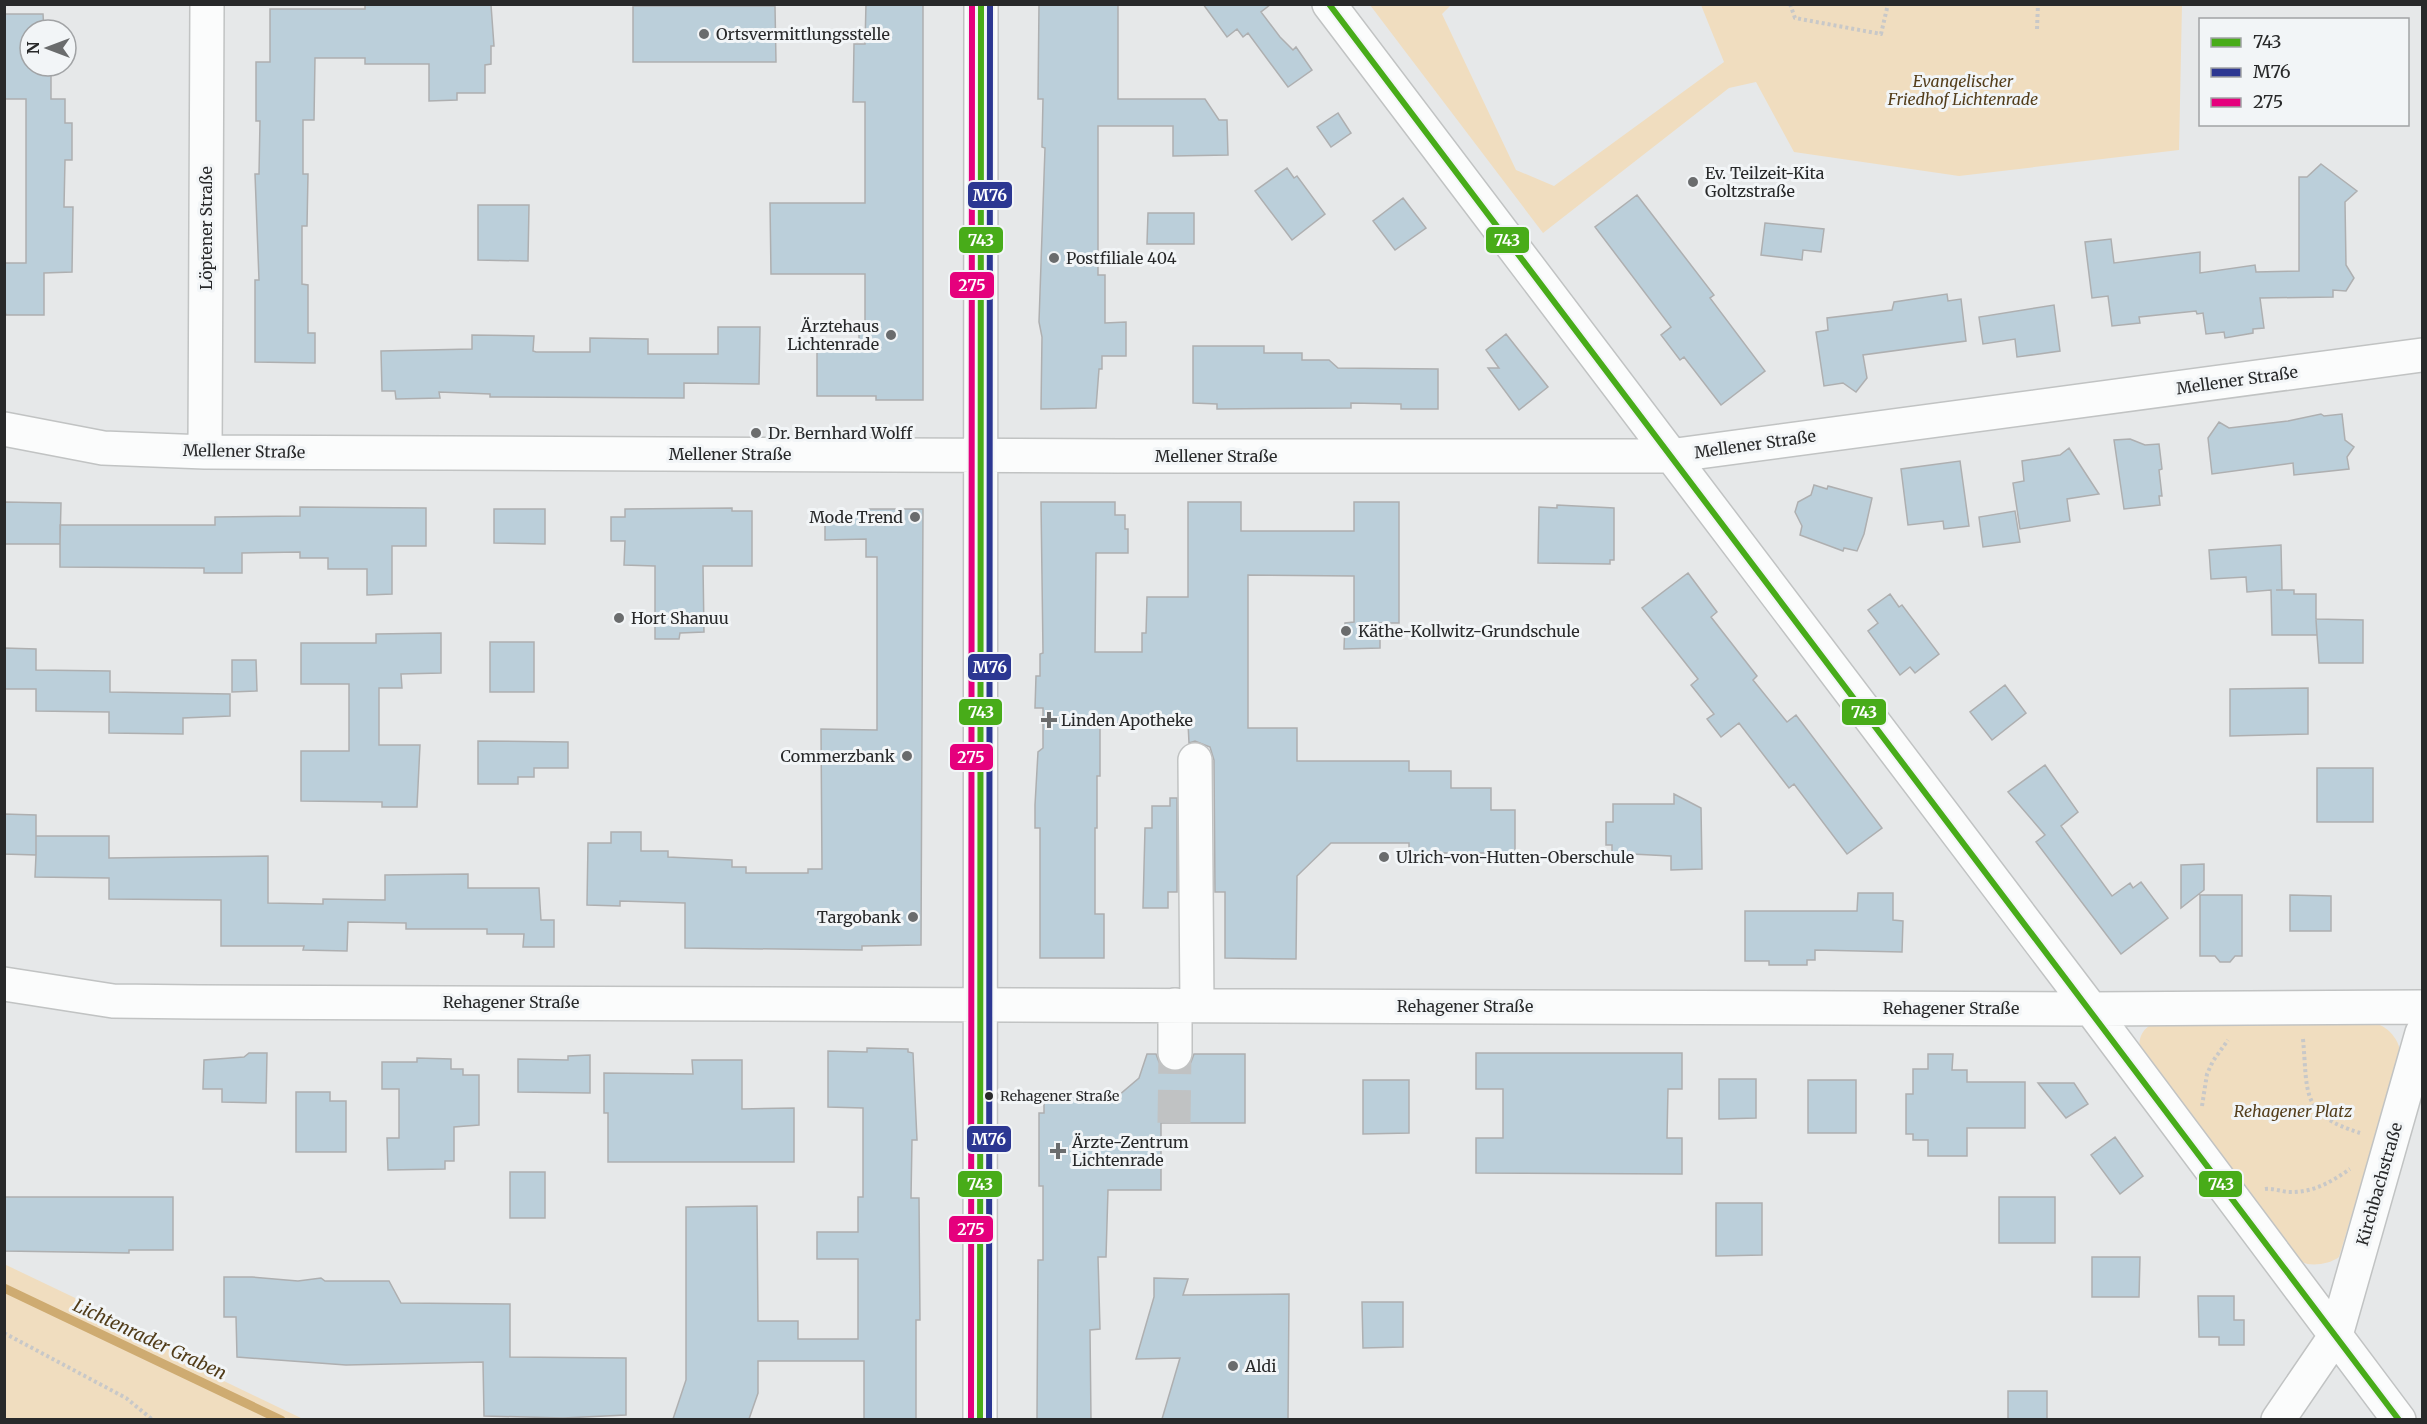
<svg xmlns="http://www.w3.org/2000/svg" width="2427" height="1424" viewBox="0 0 2427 1424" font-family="Merriweather,serif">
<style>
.green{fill:#f0ddbf}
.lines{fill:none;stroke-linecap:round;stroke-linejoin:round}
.stream{stroke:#ceab71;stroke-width:9}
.building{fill:#bbcfda;stroke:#aeafb0;stroke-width:1.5}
.minor-tunnel{stroke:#c0c2c3;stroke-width:33;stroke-dasharray:33 16;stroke-linecap:butt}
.minor-casing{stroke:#c1c3c3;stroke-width:36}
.path{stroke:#c8c8c8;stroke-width:4;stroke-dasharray:3 3;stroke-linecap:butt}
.minor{stroke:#fbfcfc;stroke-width:33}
.bus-1-casing{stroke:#f2f5f7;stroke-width:10}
.bus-2-casing{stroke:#f2f5f7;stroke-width:10}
.bus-3-casing{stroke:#f2f5f7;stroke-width:10}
.bus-1{stroke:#48ac19;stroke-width:6}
.bus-2{stroke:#2c3792;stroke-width:6}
.bus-3{stroke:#e5007d;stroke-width:6}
.poi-dot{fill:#6a6c6d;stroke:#f2f5f7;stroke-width:2}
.bus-dot{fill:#28292a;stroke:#f2f5f7;stroke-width:2}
.labels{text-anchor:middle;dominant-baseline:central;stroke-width:6;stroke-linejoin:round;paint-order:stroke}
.bus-label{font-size:14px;fill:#28292a;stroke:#f2f5f7;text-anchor:start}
.poi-label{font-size:16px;fill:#28292a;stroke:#f2f5f7;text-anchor:start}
.park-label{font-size:16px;font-style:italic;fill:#543e1b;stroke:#f2f5f7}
.street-label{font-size:16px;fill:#28292a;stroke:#f2f5f7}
.water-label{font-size:18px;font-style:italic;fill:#503b18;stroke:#f2f5f7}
.line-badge{stroke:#f2f5f7;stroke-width:2}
.badge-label{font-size:16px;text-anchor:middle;font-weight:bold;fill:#fff}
</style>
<rect width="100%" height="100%" fill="#e6e8e9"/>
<!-- green -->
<path class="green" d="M1370,5H1451L1442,14L1516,170L1554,186L1724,62L1701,5H1697H2182L2179,150L1959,176L1794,152L1756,82L1729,88L1543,233Z
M2151,1025H2380C2391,1030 2401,1043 2400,1055L2339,1257C2330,1264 2311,1267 2302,1262L2141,1052C2137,1042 2141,1030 2151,1025Z
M4,1264L203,1359V1371L303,1419H5Z"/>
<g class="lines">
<!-- stream -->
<path class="stream" d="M4,1288L281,1420"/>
</g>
<!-- building -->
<path class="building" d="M365,4L491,5L494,46H491V64L485,65V93H457V100L429,101V64H365V58H315L314,120H303V174H308L307,226H302V284L308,285V333H315V363L255,362V280H259L255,174H259L260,121H256V62H270V9H365Z
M866,4H923V400H876V396H817V344H859V329L865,323V274H771L770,203H865V102H853L854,44H865Z
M1039,4H1118V99H1205L1219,120H1227L1228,155L1173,156V126H1098V275H1105V323L1126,322V356H1102V369H1099L1096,408L1041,409L1042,337L1039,322L1045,148L1042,147L1043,99H1038Z
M1203,4H1271L1261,12L1280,37L1293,50L1296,47L1312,70L1288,87L1248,33L1243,37L1237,29L1227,37Z
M633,6H775L776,62H633Z
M4,14H43L44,30H30V66H51V99H65V123H72V160H65L64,207H73L72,272L44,273V315H6L4,309V263H26V99H4Z
M1338,113L1351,133L1331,147L1317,127Z
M2321,164L2357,191L2345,202L2346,265L2354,278L2346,291L2333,290V297L2260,298L2264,328L2253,329V333L2225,338L2224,332L2206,334L2203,313L2197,314L2196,311L2139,317L2140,323L2112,326L2108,296L2092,298L2085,242L2111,239L2114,263L2200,252V273L2255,265L2256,272L2299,271V177H2307Z
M1287,168L1294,178L1297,176L1325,214L1292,240L1255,191Z
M1637,195L1714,295L1710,298L1765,371L1721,405L1684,357L1680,360L1661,335L1671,327L1595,227Z
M1403,198L1426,228L1395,250L1373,221Z
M478,205H529L528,261L478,260Z
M1148,213H1194V244H1147Z
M1765,223L1824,229L1821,252L1803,250L1802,260L1761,255Z
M1947,294L1948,301L1961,299L1966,341L1863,355L1867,378L1856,392L1843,383L1824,386L1816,332L1828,330L1827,318L1892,310L1894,302Z
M2054,305L2060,351L2017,357L2015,339L1983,344L1979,317Z
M718,327H760L759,384L684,383V398L490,397V394L439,392L440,398L396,399L395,391H382L381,351L472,349V335L534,336L533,351L536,352H590V338L648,339V354H718Z
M1506,334L1548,387L1519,410L1488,368H1499L1486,350Z
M1193,346H1264V353H1302V360H1329L1338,368L1438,369V409H1401V404L1351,403V408L1217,409V404L1193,403Z
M2321,414L2324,416L2342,414L2345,440L2354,447L2347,457L2349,469L2294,475L2293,463L2212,474L2208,438L2219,422L2229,428L2288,421Z
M2130,439L2145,445L2159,444L2162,469L2159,470L2162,496H2159L2160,505L2124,509L2114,440Z
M2069,448L2099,494L2067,499L2070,521L2020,529L2013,483L2024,481L2022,461L2060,455Z
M1960,461L1969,526L1944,529L1943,521L1908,525L1901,469Z
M1814,485L1827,489L1828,486L1872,498L1864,534L1857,551L1844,548L1843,551L1800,535L1802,526L1795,512L1798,502L1811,495Z
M4,502L61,503L60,544H4Z
M1041,502H1115V515H1125V529H1128V553H1096L1095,652H1142V633H1146L1147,597H1188V502H1241V531H1354V502H1399V623H1380V648L1344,649L1345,623L1354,622V576L1248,575V728H1297V761H1409V771H1451V788H1491V810H1515V853H1409V843H1331L1297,876L1296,959L1225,958V892H1215L1214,760L1210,747L1195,741L1189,743L1188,723H1100V776H1097V828H1095V914H1104V958H1040V828H1035V805L1038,752L1043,748V708H1035L1036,676H1040V654L1043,653Z
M1557,505L1614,508V560H1610V564L1538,563L1539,507L1557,508Z
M300,507L426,508V546H392V594L367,595V569H328V558H300V552L242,553V573H204V568L60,567V525H215V517L300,516Z
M732,508V511H752V566H703L704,632L680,633L679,639H655V566L624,565L625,541H611V517H625V509Z
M494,509H545V544L494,543Z
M866,509H923L921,945L862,946V950L685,948V903L620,901V906L587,905L588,843H611V832H641V851H668V857L732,860V867H746V873H808V869H822L821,729L877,730V557H866V539L825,540V517H866Z
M2015,511L2020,542L1983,547L1979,517Z
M2281,545L2282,590H2276H2294V594H2316V619L2363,620V663H2319L2316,620L2317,635H2272L2271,590L2247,592L2246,577L2211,579L2209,550Z
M1688,573L1717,612L1711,617L1757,676L1753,680L1787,722L1796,715L1882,828L1847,854L1794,784L1789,788L1739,723L1721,737L1707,719L1714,714L1691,685L1698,679L1642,608Z
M1890,594L1899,607L1902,605L1939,654L1915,673L1910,667L1900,675L1868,631L1878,623L1868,610Z
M441,633V673L401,674L402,688H379V745H420L417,807H382V802L301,801V751H349V684H301V643H376V634Z
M490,642H534V692H490Z
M4,648L36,649V670L110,671V692L230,694V716L183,718V734L109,733V712L36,711V689H4Z
M232,660H256L257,691L232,692Z
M2005,685L2026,713L1992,740L1970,712Z
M2308,688V734L2230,736V689Z
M478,741L568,742V768H534V777H518V784H478Z
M2045,765L2078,812L2061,826L2112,896L2130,883L2133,888L2141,882L2168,918L2121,954L2036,842L2045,835L2008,792Z
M2317,768H2373V822H2317Z
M1674,794L1701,808L1702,869L1671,870V856L1612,853V845H1606V822H1613V804H1674Z
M1170,798H1177V892H1168V908H1143L1145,828H1152V806H1170Z
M4,814L36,815V855V836H109V858L268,856V903L323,904V899L385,900V875L468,874V888H539L541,920H554V947H523L524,934H487V929H406V923L348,922L347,951L303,950L304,946H221V900L109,899V878L35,877L36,855L4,854Z
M2204,864V890L2181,908V865Z
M1858,893H1893V920L1903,921L1902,952L1815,950V960H1807V965H1769V961H1745V911H1857Z
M2200,895H2242V956H2235L2230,962H2220L2215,956H2200Z
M2290,895L2331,896V931H2290Z
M867,1048L908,1049V1052L913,1053L917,1140H912L911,1198H919L920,1320H916V1419H864V1361H758V1393L749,1419H673L686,1380V1207L757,1206L758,1321H798V1339H858V1259H817V1232H858V1197H863V1108L828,1107V1051L867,1052Z
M249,1053H267L266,1103L222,1102V1089H203L204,1060L244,1057Z
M1476,1053H1682V1089H1668L1667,1138H1682V1174L1476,1173V1138H1503V1089H1476Z
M1147,1054H1156L1159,1062L1165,1069L1174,1072L1185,1069L1191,1062L1194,1054H1245V1123H1161V1190H1108L1106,1257H1098L1100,1329L1090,1330L1091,1419H1037L1038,1260H1043V1186H1039V1113H1044V1100H1053V1096L1080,1095L1081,1100H1102L1119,1095L1139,1078Z
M1928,1054H1953L1952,1070H1967V1082H2025V1128H1967V1156H1928V1140H1913V1134H1906V1094H1913V1069H1928Z
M590,1055V1093L518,1092V1059L568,1060V1056Z
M417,1058L451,1059V1069H463V1075H479V1125L454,1127V1161H445V1169L388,1170L387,1138H399V1089H382V1062H417Z
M692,1060H742V1109L794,1108V1162H608V1113H604V1073L693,1074Z
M1719,1079H1756V1118L1719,1119Z
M1363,1080H1409V1133L1363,1134Z
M1808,1080H1856V1133H1808Z
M2038,1083H2074L2088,1104L2066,1118Z
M296,1092H330V1101H346V1152H296Z
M2115,1137L2143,1176L2120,1194L2091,1155Z
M510,1172H545V1218H510Z
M4,1197H173V1250H129V1253L5,1251Z
M1999,1197H2055V1243H1999Z
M1716,1203H1762V1255L1716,1256Z
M2092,1257H2140L2139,1297H2092Z
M224,1277H252L298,1281L321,1278L325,1281H389L401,1303L510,1304V1357L626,1358V1415L563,1418L484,1416L483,1362L346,1365L237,1357L236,1317H224Z
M1154,1278L1188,1279L1183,1295L1289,1294L1288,1419H1162L1180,1358L1136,1359L1154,1297Z
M2198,1296H2234V1320H2244V1345H2219V1337H2199Z
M1362,1302H1403V1347L1363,1348Z
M2008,1391H2047V1419H2008Z"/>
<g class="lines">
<!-- minor-tunnel -->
<path class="minor-tunnel" d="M1174,1123L1175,1053"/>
<defs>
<path id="minor" d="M1329,4L2091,1009L2399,1420
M4,429L103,448L205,452L1120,456H1669L2422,355
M205,452L207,4
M1195,760L1197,1005
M4,984L113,1001L199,1002L2091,1009L2422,1007
M1175,1005V1053
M980,1420L981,4
M2278,1420L2336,1335L2422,1033"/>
</defs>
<!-- minor casing -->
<use href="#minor" class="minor-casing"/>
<!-- path -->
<path class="path" d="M1790,4L1795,18L1881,34L1888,4
M2037,29L2038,4
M2303,1039C2308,1094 2300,1114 2360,1133
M2202,1106L2207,1074L2213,1061L2228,1040
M2265,1189C2272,1188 2280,1191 2288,1192C2313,1193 2331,1182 2350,1169
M4,1333L126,1398L153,1420"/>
<!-- minor -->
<use href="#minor" class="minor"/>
<defs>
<path id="bus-1" d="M1329,4L2399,1420
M980,1420L981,4"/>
<path id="bus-2" d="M989,1420L990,4"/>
<path id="bus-3" d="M971,1420L972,4"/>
</defs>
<!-- bus-1 casing -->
<use href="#bus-1" class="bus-1-casing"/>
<!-- bus-2 casing -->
<use href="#bus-2" class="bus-2-casing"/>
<!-- bus-3 casing -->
<use href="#bus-3" class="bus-3-casing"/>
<!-- bus-1 -->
<use href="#bus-1" class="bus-1"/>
<!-- bus-2 -->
<use href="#bus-2" class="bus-2"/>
<!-- bus-3 -->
<use href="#bus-3" class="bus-3"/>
</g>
<!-- markers -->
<g class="poi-dot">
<circle cx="704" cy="34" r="6"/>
<circle cx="1693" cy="182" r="6"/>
<circle cx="1054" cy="258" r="6"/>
<circle cx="891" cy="335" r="6"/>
<circle cx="756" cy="433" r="6"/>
<circle cx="915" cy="517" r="6"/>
<circle cx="619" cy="618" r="6"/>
<circle cx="1346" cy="631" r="6"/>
<path d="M1046 711h6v6h6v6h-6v6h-6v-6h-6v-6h6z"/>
<circle cx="907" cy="756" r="6"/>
<circle cx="1384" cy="857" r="6"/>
<circle cx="913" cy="917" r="6"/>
<path d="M1055 1142h6v6h6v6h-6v6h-6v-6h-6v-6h6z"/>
<circle cx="1233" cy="1366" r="6"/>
</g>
<circle class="bus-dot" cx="989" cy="1096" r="5"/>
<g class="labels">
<!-- bus labels -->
<g class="bus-label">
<text x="1000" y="1096">Rehagener Straße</text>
</g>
<!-- poi labels -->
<g class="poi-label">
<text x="716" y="34">Ortsvermittlungsstelle</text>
<text x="1705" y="173">Ev. Teilzeit-Kita<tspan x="1705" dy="18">Goltzstraße</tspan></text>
<text x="1066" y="258">Postfiliale 404</text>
<text x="879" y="326" text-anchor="end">Ärztehaus<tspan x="879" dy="18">Lichtenrade</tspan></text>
<text x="768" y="433">Dr. Bernhard Wolff</text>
<text x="903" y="517" text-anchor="end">Mode Trend</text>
<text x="631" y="618">Hort Shanuu</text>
<text x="1358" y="631">Käthe-Kollwitz-Grundschule</text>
<text x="1061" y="720">Linden Apotheke</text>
<text x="895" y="756" text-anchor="end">Commerzbank</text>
<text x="1396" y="857">Ulrich-von-Hutten-Oberschule</text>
<text x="901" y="917" text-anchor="end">Targobank</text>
<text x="1072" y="1142">Ärzte-Zentrum<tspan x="1072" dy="18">Lichtenrade</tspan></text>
<text x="1245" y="1366">Aldi</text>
</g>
<!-- park labels -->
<g class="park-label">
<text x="1963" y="81">Evangelischer<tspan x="1963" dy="18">Friedhof Lichtenrade</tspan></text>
<text x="2293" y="1111">Rehagener Platz</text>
</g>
<!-- street labels -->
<g class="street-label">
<text transform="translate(206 228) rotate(-90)">Löptener Straße</text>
<text transform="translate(2237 380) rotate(-8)">Mellener Straße</text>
<text transform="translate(1755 444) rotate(-8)">Mellener Straße</text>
<text transform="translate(244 451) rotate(1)">Mellener Straße</text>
<text x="730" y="454">Mellener Straße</text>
<text x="1216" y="456">Mellener Straße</text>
<text x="511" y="1002">Rehagener Straße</text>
<text x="1465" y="1006">Rehagener Straße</text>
<text x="1951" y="1008">Rehagener Straße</text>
<text transform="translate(2379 1184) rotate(-74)">Kirchbachstraße</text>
</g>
<!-- water labels -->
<g class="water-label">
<text transform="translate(150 1339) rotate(25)">Lichtenrader Graben</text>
</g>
</g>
<g class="line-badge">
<rect x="967" y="181" width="46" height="28" rx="6" fill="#2c3792"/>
<rect x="1485" y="226" width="45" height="28" rx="6" fill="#48ac19"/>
<rect x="958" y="226" width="46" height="28" rx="6" fill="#48ac19"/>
<rect x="949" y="271" width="46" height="28" rx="6" fill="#e5007d"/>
<rect x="967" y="653" width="45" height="28" rx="6" fill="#2c3792"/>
<rect x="958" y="698" width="45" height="28" rx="6" fill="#48ac19"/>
<rect x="1841" y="698" width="46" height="28" rx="6" fill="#48ac19"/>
<rect x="949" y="743" width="45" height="28" rx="6" fill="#e5007d"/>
<rect x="966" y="1125" width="46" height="28" rx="6" fill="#2c3792"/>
<rect x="957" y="1170" width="46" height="28" rx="6" fill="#48ac19"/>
<rect x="2198" y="1170" width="45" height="28" rx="6" fill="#48ac19"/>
<rect x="948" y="1215" width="46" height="28" rx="6" fill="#e5007d"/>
</g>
<g class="badge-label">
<text x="990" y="201">M76</text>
<text x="1507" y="246">743</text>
<text x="981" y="246">743</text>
<text x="972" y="291">275</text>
<text x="990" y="673">M76</text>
<text x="981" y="718">743</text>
<text x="1864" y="718">743</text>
<text x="971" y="763">275</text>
<text x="989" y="1145">M76</text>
<text x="980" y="1190">743</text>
<text x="2221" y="1190">743</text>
<text x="971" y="1235">275</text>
</g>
<!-- border -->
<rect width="2427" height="1424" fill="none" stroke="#28292a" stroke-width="12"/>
<!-- legend -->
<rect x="2199" y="18" width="210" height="108" fill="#f2f5f7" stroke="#a1a3a5" stroke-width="1.5"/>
<rect x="2211" y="38" width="30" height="9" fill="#48ac19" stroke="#a1a3a5" stroke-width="1.5"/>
<text x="2253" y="48" font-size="18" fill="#28292a">743</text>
<rect x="2211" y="68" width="30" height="9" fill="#2c3792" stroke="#a1a3a5" stroke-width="1.5"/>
<text x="2253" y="78" font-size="18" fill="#28292a">M76</text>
<rect x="2211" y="98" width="30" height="9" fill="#e5007d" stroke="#a1a3a5" stroke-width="1.5"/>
<text x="2253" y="108" font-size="18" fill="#28292a">275</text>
<!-- north arrow -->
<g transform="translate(48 48) rotate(270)"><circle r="28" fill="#f2f5f7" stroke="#a1a3a5" stroke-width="1.5"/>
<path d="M0-4.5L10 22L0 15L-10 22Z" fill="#6a6c6d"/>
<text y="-9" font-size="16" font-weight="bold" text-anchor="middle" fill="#28292a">N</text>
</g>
</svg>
